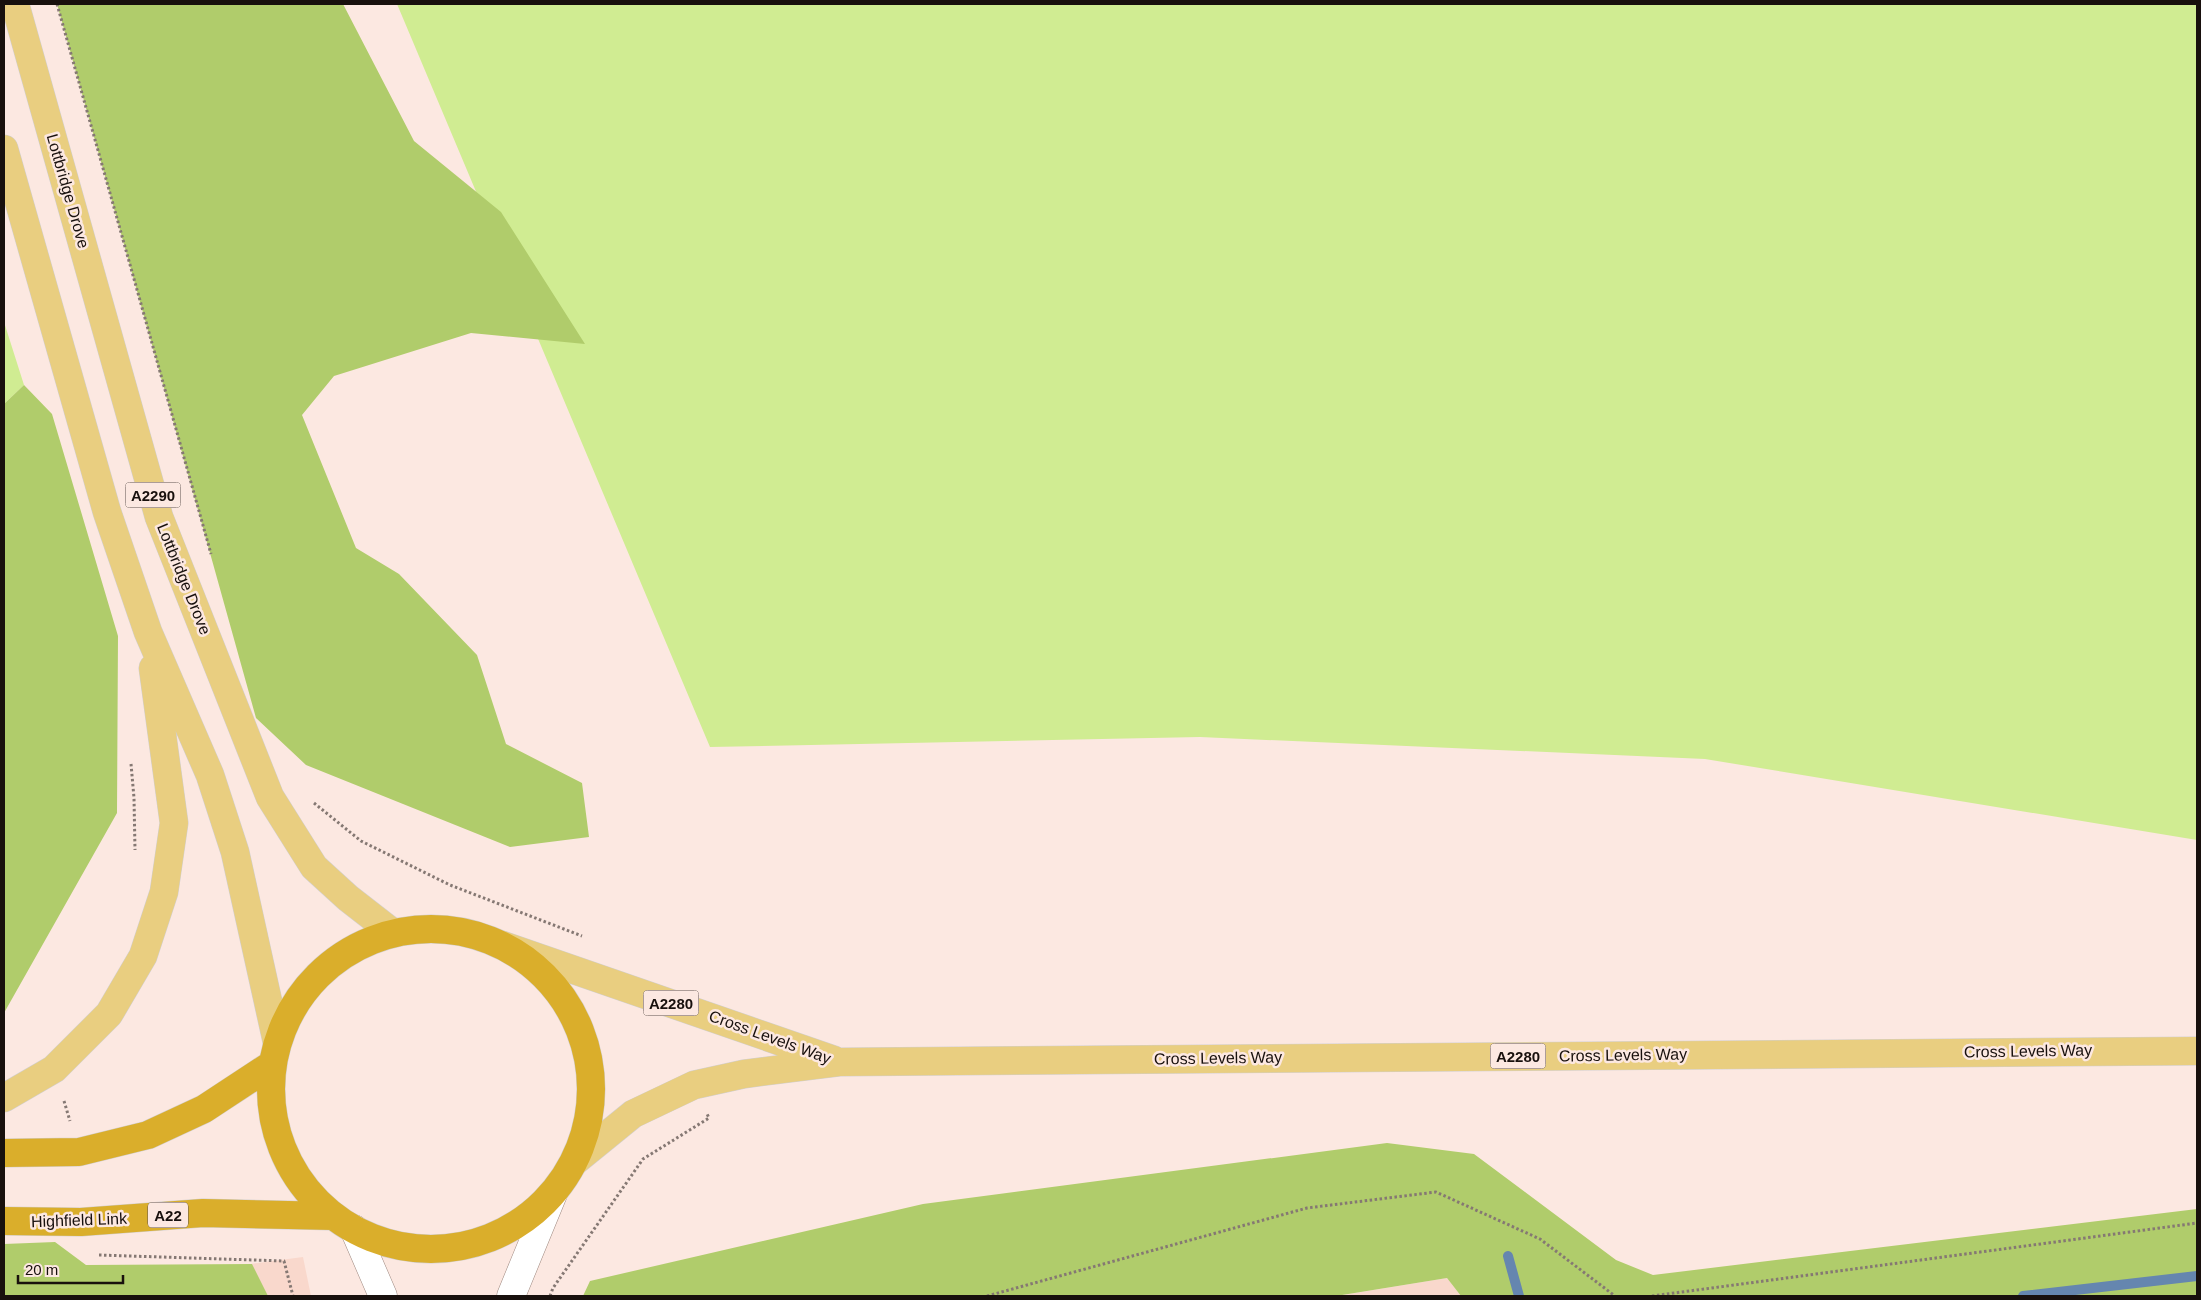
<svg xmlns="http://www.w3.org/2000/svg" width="2201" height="1300" viewBox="0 0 2201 1300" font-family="Helvetica,sans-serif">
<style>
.built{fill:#f9d8cc}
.green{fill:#d0ec92}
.forest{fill:#b0cc6b}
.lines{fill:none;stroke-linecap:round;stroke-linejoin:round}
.stream{stroke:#6586af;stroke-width:10}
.secondary-casing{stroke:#9e887f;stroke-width:29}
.primary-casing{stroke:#d1cfcf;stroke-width:29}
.highway-casing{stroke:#d1cfcf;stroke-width:29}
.path{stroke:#857873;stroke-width:3;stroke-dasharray:2.5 2.5;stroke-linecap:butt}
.secondary{stroke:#fff;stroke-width:28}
.primary{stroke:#e9ce80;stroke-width:28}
.highway{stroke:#daae2b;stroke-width:28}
.labels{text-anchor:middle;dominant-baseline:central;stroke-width:5;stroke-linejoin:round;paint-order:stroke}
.shield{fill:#fce8e1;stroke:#5c514d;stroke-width:1}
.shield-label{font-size:15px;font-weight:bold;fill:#18100d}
.street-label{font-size:16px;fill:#18100d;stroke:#fce8e1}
</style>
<rect width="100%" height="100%" fill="#fce8e1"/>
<!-- built -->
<path class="built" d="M303,1257L311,1296H13Z
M1447,1278L1461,1296H1337Z"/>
<!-- green -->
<path class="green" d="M397,4H2197V840L1705,759L1200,737L710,747Z
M4,322L24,385L4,404Z"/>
<!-- forest -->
<path class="forest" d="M57,4H343L414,141L501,212L585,344L471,333L334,376L302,415L356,548L399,574L477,655L506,744L582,783L589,837L510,847L306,765L256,718Z
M24,385L52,414L118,636L117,813L4,1013V404Z
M1387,1143L1474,1154L1616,1260L1653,1275L2197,1209V1296H1461L1447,1278L1336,1296H583L590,1281L923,1204Z
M55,1242L86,1265L252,1264L268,1296H4V1244Z"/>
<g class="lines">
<!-- stream -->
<path class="stream" d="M1508,1256L1519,1296
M2023,1296L2197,1276"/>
<defs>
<path id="secondary" d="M354,1229L383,1296
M511,1296L553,1194"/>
<path id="primary" d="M15,4L159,517L270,797L314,867L348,898L393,933
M4,149L107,512L148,632L210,775L235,852L277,1042
M502,945L834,1060
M4,1098L54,1069L109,1014L143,956L164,892L174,823L153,668
M574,1162L633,1114L694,1085L744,1074L839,1062L2197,1051"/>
<path id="highway" d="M271 1089a160 160 0 1 1 320 0a160 160 0 1 1-320 0Z
M4,1153L79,1152L148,1135L204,1109L271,1065
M4,1221L81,1222L203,1213L333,1216"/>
</defs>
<!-- secondary casing -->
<use href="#secondary" class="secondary-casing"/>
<!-- primary casing -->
<use href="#primary" class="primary-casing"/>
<!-- highway casing -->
<use href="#highway" class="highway-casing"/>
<!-- path -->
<path class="path" d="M57,4L211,554
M131,764L134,798L135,850
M314,803L361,841L450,885L582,936
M64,1101L70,1121
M99,1255L284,1261L293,1296
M550,1296L553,1288L643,1159L709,1118L707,1114
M987,1296L1307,1208L1436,1192L1540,1239L1615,1296
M1652,1296L2197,1223"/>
<!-- secondary -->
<use href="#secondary" class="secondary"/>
<!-- primary -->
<use href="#primary" class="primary"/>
<!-- highway -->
<use href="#highway" class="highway"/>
</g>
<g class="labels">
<!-- shield labels -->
<g class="shield">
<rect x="125.5" y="482.5" width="55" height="25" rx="4"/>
<rect x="643.5" y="990.5" width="55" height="25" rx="4"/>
<rect x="1490.5" y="1043.5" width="55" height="25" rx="4"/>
<rect x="148" y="1202.5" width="40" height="25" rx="4"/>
</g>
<g class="shield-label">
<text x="153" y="495">A2290</text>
<text x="671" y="1003">A2280</text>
<text x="1518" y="1056">A2280</text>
<text x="168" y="1215">A22</text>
</g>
<!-- street labels -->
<g class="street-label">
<text transform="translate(68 191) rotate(74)">Lottbridge Drove</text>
<text transform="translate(184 579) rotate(68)">Lottbridge Drove</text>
<text transform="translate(770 1037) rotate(20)">Cross Levels Way</text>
<text transform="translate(2028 1051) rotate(-1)">Cross Levels Way</text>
<text transform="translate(1623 1055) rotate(-1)">Cross Levels Way</text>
<text transform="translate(1218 1058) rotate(-1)">Cross Levels Way</text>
<text transform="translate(79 1220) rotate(-2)">Highfield Link</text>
</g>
</g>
<!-- border -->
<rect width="2201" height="1300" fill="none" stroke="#18100d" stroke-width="10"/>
<!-- scale -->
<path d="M18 1275v8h105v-8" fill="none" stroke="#18100d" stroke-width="2.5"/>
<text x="25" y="1275" font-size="15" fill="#18100d" stroke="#fce8e1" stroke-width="4" paint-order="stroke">20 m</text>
</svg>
